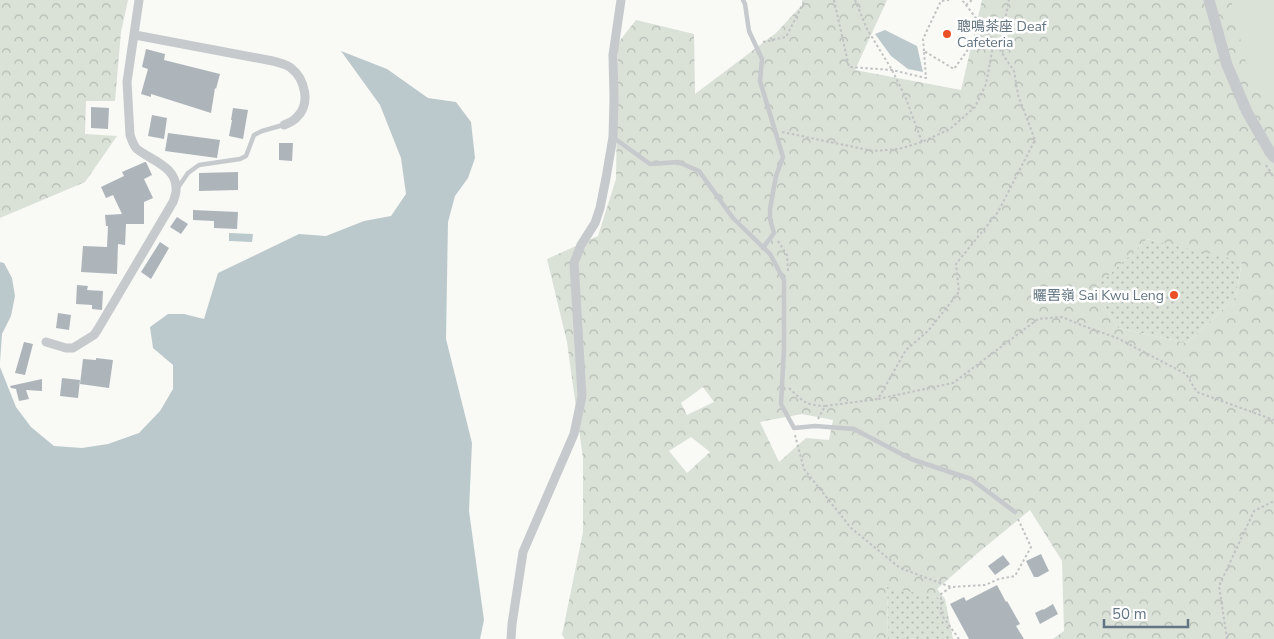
<svg xmlns="http://www.w3.org/2000/svg" width="1274" height="639" viewBox="0 0 1274 639" font-family="'Nunito Sans','Noto Sans TC',sans-serif">
<style>
.grass{fill:url(#grass-dots)}
.forest{fill:url(#forest-crowns);fill-rule:evenodd}
.park{fill:#dae1d7}
.water{fill:#bcc9cc}
.building{fill:#adb5bb}
.lines{fill:none;stroke-linecap:round;stroke-linejoin:round}
.path{stroke:#c0c2c4;stroke-width:2;stroke-dasharray:2.5 2.5;stroke-linecap:butt}
.service{stroke:#c6cacd;stroke-width:4.5}
.minor{stroke:#c6cacd;stroke-width:9}
.tertiary{stroke:#c6cacd;stroke-width:11}
.poi-dot{fill:#ea4f25;stroke:#fff;stroke-width:2}
.labels{text-anchor:middle;dominant-baseline:central;stroke-width:5;stroke-linejoin:round;paint-order:stroke}
.poi-label{font-size:14px;fill:#637582;stroke:#fff;text-anchor:start}
</style>
<defs>
<pattern id="grass-dots" width="8" height="8" patternUnits="userSpaceOnUse" patternTransform="scale(1.25)"><rect width="8" height="8" fill="#dae1d7"/><path d="M2 2h.1M6 6h.1" fill="none" stroke="#b4bbb4" stroke-width="1.8" stroke-linecap="round"/></pattern>
<pattern id="forest-crowns" width="20" height="18" patternUnits="userSpaceOnUse" patternTransform="scale(1.25)"><rect width="20" height="18" fill="#dae1d7"/><path d="M2 6a3 3 0 1 1 6 0M12 15a3 3 0 1 1 6 0" fill="none" stroke="#b4bbb4"/></pattern>
</defs>
<rect width="100%" height="100%" fill="#f9f9f6"/>
<!-- grass -->
<path class="grass" d="M1147,239L1242,260L1236,297L1187,343L1118,328L1094,289Z
M887,586L945,599L953,639H888Z"/>
<!-- forest -->
<path class="forest" d="M0,0H128L121,32L115,101H86L85,134L117,136L85,182L0,218Z
M802,0H887L855,70L961,90L982,0H1274V639H1053L1064,631L1062,561L1030,510L979,552L937,589L945,599L887,587L888,639H565L562,635L583,532V458L567,342L547,259L598,236L616,179L618,43L636,20L694,34L695,94L776,33L802,5ZM1147,239L1242,261L1236,297L1187,343L1118,328L1094,289ZM703,387L714,402L687,415L681,403ZM802,414L833,420L829,440L806,438L779,462L760,422ZM691,437L710,452L687,473L669,451Z"/>
<!-- park -->
<path class="park" d="M1231,0H1274V108L1262,96L1245,59Z"/>
<!-- water -->
<path class="water" d="M885,30L917,46L923,72L908,69L891,56L875,34Z
M341,51L387,69L428,98L456,102L471,122L475,158L468,178L455,196L448,222L446,339L472,443L469,511L484,620L480,639H0V367L16,407L31,427L54,446L82,448L108,444L139,433L160,411L173,389V365L153,348L150,327L168,314H184L204,319L218,273L299,234L326,236L364,221L391,216L406,194L401,158L380,105Z
M229,233L253,234L252,242L229,241Z
M0,262L4,263L12,278L15,296L11,316L2,334L0,362Z"/>
<!-- building -->
<path class="building" d="M146,49L165,54L164,60L220,74L216,89L215,88L211,113L151,94V97L141,94L148,69L142,67Z
M91,107L109,108L108,129L91,128Z
M233,108L248,110L243,139L229,136L232,120H231Z
M152,115L167,118L164,139L148,136Z
M168,133L220,140L217,158L165,151Z
M279,143H293L292,161L279,160Z
M145,162H146L152,175L144,179L153,198L144,202V224H126L125,245L118,244L117,274L81,272L83,246L107,247L108,226H106L105,215L122,214L113,195L106,198L101,187L124,176L122,172Z
M238,172V190L199,191V173Z
M193,210L238,212L237,229L214,228V221L193,220Z
M177,217L188,224L181,234L170,227Z
M160,242L169,248L151,279L141,272Z
M77,285L88,286L87,290L103,291L102,310L92,309V305L76,304Z
M58,313L71,315L69,330L56,328Z
M24,342L33,344L25,375L15,373Z
M96,358L113,360L109,388L80,384L83,359L96,360Z
M62,378L80,380L78,398L60,396Z
M42,379V391L26,390L29,399L19,401L16,389L11,388L10,386Z
M1041,554L1049,571L1038,577H1034L1026,561Z
M1003,555L1010,564L995,575L988,566Z
M997,585L1006,602L1007,601L1020,624L1016,626L1024,639H969L950,604L964,597L966,601Z
M1053,604L1058,614L1040,624L1035,613L1043,609V610Z"/>
<g class="lines">
<!-- path -->
<path class="path" d="M834,0L849,67L892,70L926,78L924,51L954,69L972,44L986,31
M855,0L867,29L892,70L905,96L922,142
M966,5L972,0
M988,34L1006,15L1009,0
M994,41L1014,71L1018,95L1035,140L998,212L956,264L959,292L928,331L906,350L878,399L953,383L1038,319L1062,317L1081,325L1117,338L1186,374L1197,392L1274,420
M763,42L786,37L805,0
M924,51L923,39L941,1L949,0
M782,132L873,151L899,149L922,142L950,129L975,107L986,84L994,41L962,0
M1266,165L1274,178
M778,241L787,255L788,271
M789,388C804,402 805,405 825,406
M818,419L825,406L878,399
M795,435L804,469L851,528L900,568L951,587
M959,639L941,614V594L951,587L985,585L999,579L1015,576L1031,547L1018,519
M1227,639L1219,586L1254,511L1274,501"/>
<!-- service -->
<path class="service" d="M743,0L745,4L749,31L762,59L760,81L783,157L776,176L770,209V219L774,233L763,248
M614,138L650,164L678,162L699,171L733,218L770,254L784,280V349L781,404L794,428L815,426L854,429L911,459L971,479L1015,512
M177,189L188,173L199,165L240,159L246,156L254,135L262,131L283,125"/>
<!-- minor -->
<path class="minor" d="M135,35L273,61C279,63 286,64 291,68C305,79 311,104 297,117C294,121 289,123 284,125
M46,342L66,348H73L94,335L98,329L173,202C174,199 176,194 176,191C178,167 152,161 137,149C133,145 132,140 130,135L127,82L139,0
M511,639L512,624L523,552L574,434L582,396L574,263L581,245L595,223L600,208L606,178L613,137L614,99L613,55L621,0"/>
<!-- tertiary -->
<path class="tertiary" d="M1209,0L1227,65L1247,112L1270,152L1274,157"/>
</g>
<!-- markers -->
<g class="poi-dot">
<circle cx="947" cy="34" r="5"/>
<circle cx="1174" cy="295" r="5"/>
</g>
<g class="labels">
<!-- poi labels -->
<g class="poi-label">
<text x="957" y="26">聰鳴茶座 Deaf<tspan x="957" dy="16">Cafeteria</tspan></text>
<text x="1164" y="295" text-anchor="end">曬罟嶺 Sai Kwu Leng</text>
</g>
</g>
<!-- scale -->
<path d="M1104 619v8h84v-8" fill="none" stroke="#637582" stroke-width="2.5"/>
<text x="1112" y="619" font-size="15" fill="#637582" stroke="#ffffff" stroke-width="4" paint-order="stroke">50 m</text>
</svg>
